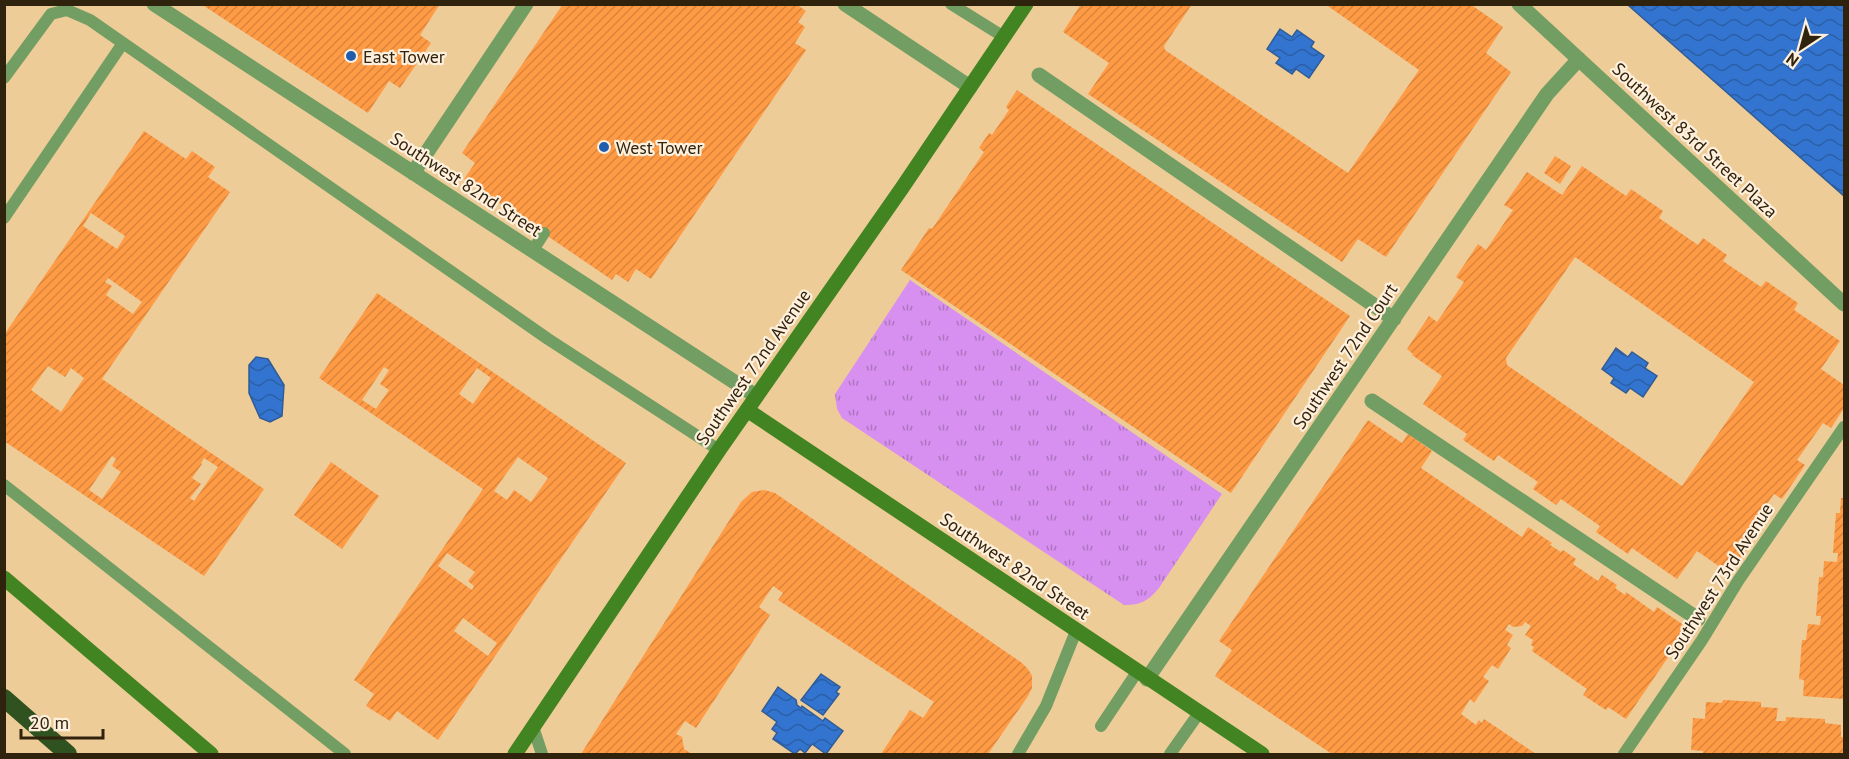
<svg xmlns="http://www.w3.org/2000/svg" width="1849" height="759" viewBox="0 0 1849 759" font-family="'PT Sans',sans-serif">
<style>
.park{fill:url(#park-tufts)}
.water{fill:url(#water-waves);stroke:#315c95;stroke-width:1.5}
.building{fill:url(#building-hatch);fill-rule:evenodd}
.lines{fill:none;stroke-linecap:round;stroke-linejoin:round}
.lane{stroke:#739e63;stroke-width:12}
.street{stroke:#739e63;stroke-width:15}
.secondary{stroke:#428322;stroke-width:15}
.highway{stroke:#305221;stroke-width:18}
.poi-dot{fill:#205dae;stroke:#fef0dc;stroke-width:2}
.labels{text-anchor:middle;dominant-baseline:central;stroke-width:4.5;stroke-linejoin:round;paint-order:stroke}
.poi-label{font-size:18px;fill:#30230e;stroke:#fef0dc;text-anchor:start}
.street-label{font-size:18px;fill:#30230e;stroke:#fef0dc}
</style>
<defs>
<pattern id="park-tufts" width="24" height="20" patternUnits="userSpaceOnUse" patternTransform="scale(1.5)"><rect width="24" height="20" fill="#d78ff0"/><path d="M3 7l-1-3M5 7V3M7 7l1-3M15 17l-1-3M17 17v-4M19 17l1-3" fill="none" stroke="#af74c1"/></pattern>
<pattern id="water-waves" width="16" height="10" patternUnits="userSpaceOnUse" patternTransform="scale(1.5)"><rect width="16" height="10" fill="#3274cf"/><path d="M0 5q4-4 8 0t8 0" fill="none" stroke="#2b5fa6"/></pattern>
<pattern id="building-hatch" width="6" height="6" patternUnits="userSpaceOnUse" patternTransform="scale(1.5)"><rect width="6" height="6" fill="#ff9a45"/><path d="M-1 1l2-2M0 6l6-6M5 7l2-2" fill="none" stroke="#db843b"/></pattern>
</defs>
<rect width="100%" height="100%" fill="#eecc98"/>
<!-- park -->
<path class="park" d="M910,280L1222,494L1159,588C1148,601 1141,605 1124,605L842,418L837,409L835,394Z"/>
<!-- water -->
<path class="water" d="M1628,5H1844V196Z
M1280,29L1292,37L1297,30L1314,42L1311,47L1324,56L1309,78L1296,69L1292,74L1276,63L1280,58L1267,49Z
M1616,348L1628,357L1632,352L1648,363L1645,368L1657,376L1643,397L1630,388L1626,393L1611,383L1614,378L1602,369Z
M256,357L268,359L284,385L282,416L270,422L260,418L249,393V365Z
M821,674L840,687L836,692L839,694L823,715L801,700Z
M778,687L796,700L797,705L801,708L802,706L823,721L825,718L843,731L826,754L812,744L805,753L800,749L795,754L773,739L777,733L772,729L777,722L762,711Z"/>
<!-- building -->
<path class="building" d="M201,4H440L420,35L431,43L400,88L389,81L368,113Z
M563,4H796L806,11L798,22L805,27L795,43L806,50L651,279L636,269L628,282L616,274L612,280L464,179L475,163L462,153Z
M1081,4H1192L1164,46L1165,50L1348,173L1419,70L1325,4H1470L1503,27L1486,53L1511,72L1386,257L1358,239L1342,262L1088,94L1109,63L1063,32Z
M1017,90L1350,316L1231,493L901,270L929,228L932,229L984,152L979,148L989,133L992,135L1009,110L1006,107Z
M144,131L186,159L192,151L215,167L208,177L230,192L102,379L264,489L204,576L4,441V335ZM91,213L125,236L117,249L83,226ZM108,278L142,302L133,314L106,295L112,286L105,282ZM48,366L65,377L71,368L84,378L61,412L31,390ZM112,456L116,459L112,466L121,472L102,499L89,490ZM204,458L218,467L194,501L190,498L201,484L192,478L202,464L201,463Z
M1555,156L1571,166L1560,184L1544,173Z
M1582,166L1626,196L1631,189L1663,211L1659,218L1698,245L1703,238L1727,255L1723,261L1761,287L1766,281L1798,303L1794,310L1840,341L1821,369L1844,385V408L1831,428L1823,423L1797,460L1805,465L1782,499L1774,494L1747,533L1754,538L1732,571L1725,566L1723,569L1697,551L1677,579L1632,548L1628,554L1596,532L1600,526L1561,499L1556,505L1533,489L1538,482L1498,455L1494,461L1463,440L1467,434L1423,404L1442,376L1412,355L1413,354L1407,349L1429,316L1437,322L1464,282L1456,277L1478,244L1486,250L1513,210L1504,205L1527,172L1562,195ZM1575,257L1754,382L1682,486L1507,365L1506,358Z
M377,293L626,463L438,740L397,711L390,721L366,706L374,694L354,680L483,489L319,378ZM384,367L389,370L380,384L389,390L376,409L362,400ZM477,368L491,378L473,404L459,394ZM518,457L548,478L531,502L514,490L507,500L494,491ZM447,553L475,572L468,581L474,586L472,590L438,566ZM463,618L497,643L488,656L454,631Z
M1368,420L1402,443L1408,434L1432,451L1421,468L1522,537L1528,527L1552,543L1550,545L1561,552L1563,550L1576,559L1573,564L1598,581L1602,575L1617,585L1615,588L1625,595L1626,592L1654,612L1657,607L1688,628L1626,719L1608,707L1606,710L1583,695L1587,689L1532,651L1534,647L1531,645L1533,640L1525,635L1531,626L1525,622L1522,626L1513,627L1509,624L1505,630L1513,635L1507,645L1511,648L1498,669L1492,665L1483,677L1489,681L1474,703L1470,699L1461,714L1476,725L1479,720L1482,723L1484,719L1536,754H1332L1215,676L1232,650L1219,641Z
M331,462L379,496L342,549L294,515Z
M764,490L775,493L1022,663L1028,669L1032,676V688L1028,696L988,754H881L910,710L923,718L934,702L778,600L783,593L773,586L759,607L770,615L696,728L685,721L676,734L682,737L684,749L692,754H581L741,502L752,492Z
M1841,498H1844V699L1803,696L1804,680L1799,679L1802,640H1806L1808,624L1820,625L1821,616H1816L1819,577H1823L1824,561L1837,562L1838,553H1833L1836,513H1840Z
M1723,700L1761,702V707L1778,708L1776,721H1786V717L1825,719V723L1841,725V737H1844V754H1703V751L1691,750L1693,718L1705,719L1706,702L1722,703Z"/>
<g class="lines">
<!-- lane -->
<path class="lane" d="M951,4L1004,37
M4,78L51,14L67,10L90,20L548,339L719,450
M4,218L123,43
M533,250L544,233
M4,485L345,754
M1101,726L1137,672
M533,727L542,754
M1018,754L1046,706L1076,631
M1170,754L1199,713
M1624,754L1702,640L1738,581L1844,427"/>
<!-- street -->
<path class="street" d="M154,4L756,396
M845,4L970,87
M1519,4L1844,304
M1039,75L1394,319
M413,173L526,4
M1372,401L1698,619
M1147,679L1547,94L1579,59"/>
<!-- secondary -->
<path class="secondary" d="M747,410L1262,754
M4,578L211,754
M515,754L719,450L902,188L1026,4"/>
<!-- highway -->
<path class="highway" d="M4,698L68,754"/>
</g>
<!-- markers -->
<g class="poi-dot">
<circle cx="351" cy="56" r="6"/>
<circle cx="604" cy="147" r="6"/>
</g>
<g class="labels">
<!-- poi labels -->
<g class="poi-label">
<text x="363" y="56">East Tower</text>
<text x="616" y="147">West Tower</text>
</g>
<!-- street labels -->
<g class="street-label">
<text transform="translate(1695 140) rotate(43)">Southwest 83rd Street Plaza</text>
<text transform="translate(466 184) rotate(33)">Southwest 82nd Street</text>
<text transform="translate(1345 356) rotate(-56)">Southwest 72nd Court</text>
<text transform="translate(753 367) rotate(-55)">Southwest 72nd Avenue</text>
<text transform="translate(1015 566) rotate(34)">Southwest 82nd Street</text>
<text transform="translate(1719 581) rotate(-57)">Southwest 73rd Avenue</text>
</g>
</g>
<!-- border -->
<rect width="1849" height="759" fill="none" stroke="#30230e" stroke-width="12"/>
<!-- north arrow -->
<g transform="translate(1801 48) rotate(216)" stroke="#fef0dc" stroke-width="4.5" paint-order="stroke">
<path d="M0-4.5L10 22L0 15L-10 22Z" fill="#30230e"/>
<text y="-9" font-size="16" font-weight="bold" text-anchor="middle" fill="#30230e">N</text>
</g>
<!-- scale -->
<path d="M21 729v9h82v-9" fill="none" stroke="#30230e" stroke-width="3"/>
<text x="30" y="729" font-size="18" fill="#30230e" stroke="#fef0dc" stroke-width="4.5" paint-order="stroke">20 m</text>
</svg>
